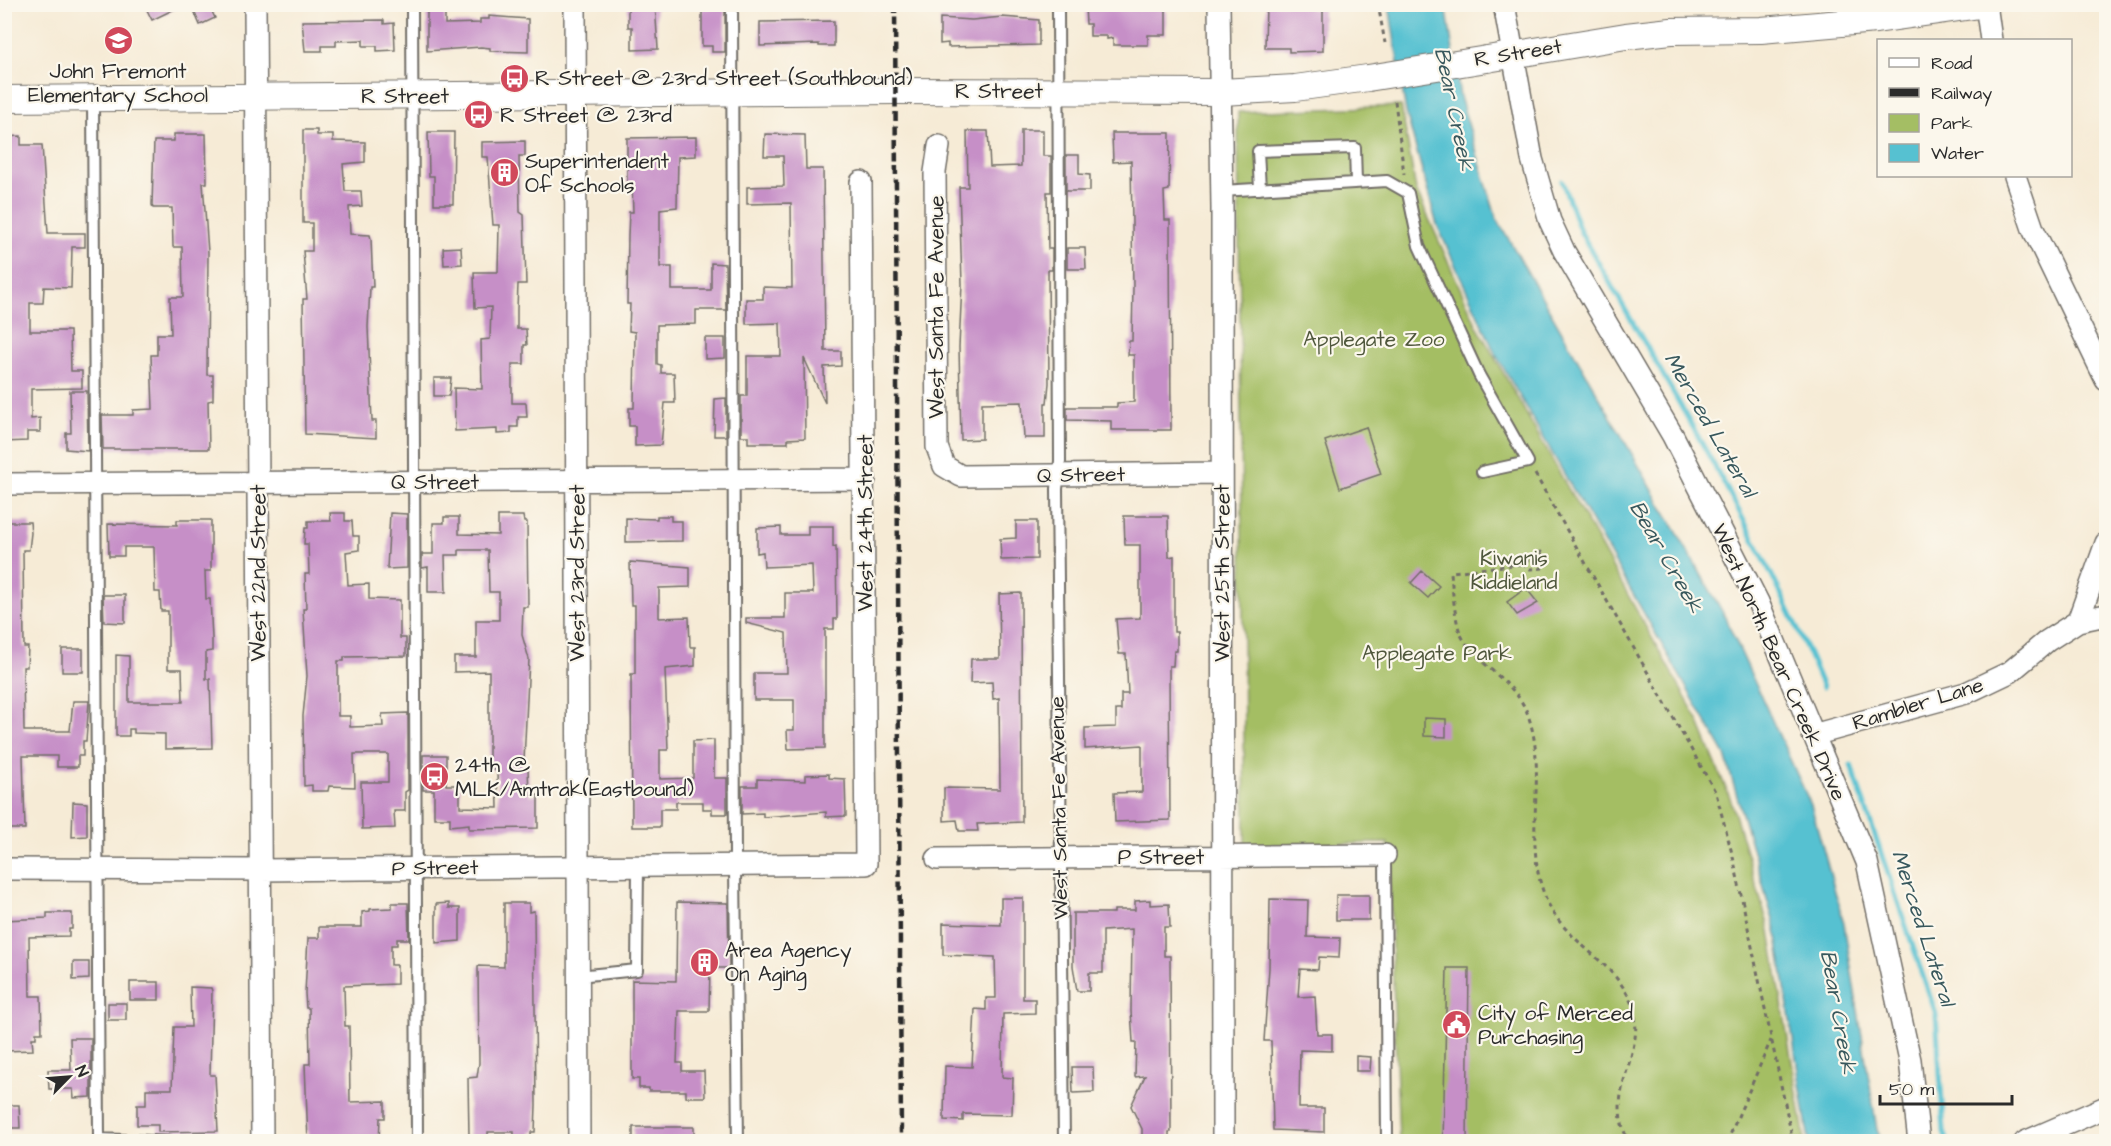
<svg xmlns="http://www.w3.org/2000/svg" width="2111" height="1146" viewBox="0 0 2111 1146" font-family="'Architects Daughter',sans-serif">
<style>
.green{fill:#a4be64;stroke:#687448;stroke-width:1.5}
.water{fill:#56c1d1;stroke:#40767e;stroke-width:1.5}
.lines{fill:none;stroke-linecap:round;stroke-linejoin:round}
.stream{stroke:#56c1d1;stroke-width:5}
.building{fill:#c68fc7}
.service-casing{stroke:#726e67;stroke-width:14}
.minor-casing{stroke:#726e67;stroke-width:24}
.tertiary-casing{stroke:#726e67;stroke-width:28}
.path{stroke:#726e67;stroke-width:3;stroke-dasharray:4.5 4.5;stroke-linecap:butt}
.service{stroke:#fff;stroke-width:10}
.minor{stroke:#fff;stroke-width:21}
.tertiary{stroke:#fff;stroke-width:26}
.rail{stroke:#2b2b2b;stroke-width:4.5;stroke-dasharray:9 4.5;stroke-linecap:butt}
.tertiary-bridge-casing{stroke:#726e67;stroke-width:28;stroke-linecap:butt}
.tertiary-bridge{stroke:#fff;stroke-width:26}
.labels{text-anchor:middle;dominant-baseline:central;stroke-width:4.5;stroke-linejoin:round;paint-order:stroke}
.street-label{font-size:21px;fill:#2b2b2b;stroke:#fbf7ec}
.poi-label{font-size:21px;fill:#2b2b2b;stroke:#fbf7ec;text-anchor:start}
.park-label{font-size:21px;fill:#4f573c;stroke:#fbf7ec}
.water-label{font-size:22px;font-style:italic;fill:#38585d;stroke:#fbf7ec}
</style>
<rect width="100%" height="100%" fill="#fbf7ec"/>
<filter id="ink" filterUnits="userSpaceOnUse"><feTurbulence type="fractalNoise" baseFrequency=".0167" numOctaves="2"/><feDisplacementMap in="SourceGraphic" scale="12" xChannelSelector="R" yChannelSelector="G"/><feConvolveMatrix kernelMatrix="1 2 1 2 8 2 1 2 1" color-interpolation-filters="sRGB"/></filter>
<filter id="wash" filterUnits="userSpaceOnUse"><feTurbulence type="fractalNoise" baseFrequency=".008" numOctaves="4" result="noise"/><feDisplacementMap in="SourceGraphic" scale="24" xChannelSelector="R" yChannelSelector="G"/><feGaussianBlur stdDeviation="1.35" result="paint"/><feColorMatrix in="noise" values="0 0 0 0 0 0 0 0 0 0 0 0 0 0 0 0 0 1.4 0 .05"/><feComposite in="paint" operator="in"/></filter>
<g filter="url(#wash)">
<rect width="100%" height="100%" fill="#f6ebd6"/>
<!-- green -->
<path class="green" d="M1401,106L1416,190L1477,326L1697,718L1731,801L1770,931L1805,1141H1399L1388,843L1245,845L1238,112Z"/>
<!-- water -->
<path class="water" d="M1389,5H1446L1460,97L1496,217L1722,611L1811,805L1844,924L1877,1130L1882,1141H1809L1776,930L1725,755L1495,353L1437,225L1406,112Z"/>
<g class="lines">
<!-- stream -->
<path class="stream" d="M1562,181L1580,231C1665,380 1757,528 1823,687
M1851,765L1936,1014L1944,1132L1948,1142"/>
</g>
<g id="blocks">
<!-- building -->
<path class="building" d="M144,4H185L152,20Z
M191,4H208L215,18L200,25Z
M628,4H655L658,49L632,50V27H628Z
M1134,4H1166V35H1148V45H1113V38L1107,39V36H1090V24H1086L1085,6L1134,7Z
M1266,4H1310V9L1323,8V51L1289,52V48H1265Z
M702,8L725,9V52H712V46H702Z
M427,11H445V24L480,23V19H489V16L528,19V52L490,51V48L481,47L427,51Z
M1002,17L1039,20V45L948,47V43L940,44V18L972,20Z
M384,20V24L394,23L395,50L377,51V46H363V40L336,41V46H322V51H305L302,21Z
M834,21V46H819V44L760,46V22Z
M303,130H317V135H333V141L365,142V162L343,164L345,191H361L362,206L349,207L350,234L370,235L371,239L373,287H370L368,327L372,421H376V438L305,434L303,299H307L303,251H312V223H303Z
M1021,130H1043V156H1051V192H1047L1048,249H1052V270H1048L1049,383L1047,403H1045V438H1024L1022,402L982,403V439L961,440L959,347L962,284L959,187H968L967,131H988L990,167L1021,166Z
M428,132H454L453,204H434V176H429Z
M1112,133H1170L1169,190L1164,191L1165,220H1170L1171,430H1111V421L1067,420V407H1117V403L1134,402V355H1128L1129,341H1132L1133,287L1131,161L1113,162Z
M174,134H206L207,183H203L208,252L207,375H213V400L208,401L209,449H103L102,415H133V410L153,409L151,355H157V334H171L170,297H183L182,247H173L172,208H153L152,205L154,141H174Z
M765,134L805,135L806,169H823L825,351H841V366L824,367L825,403L804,358L805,438L788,439V443H748V436H741V396H747V356H781L780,323L746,324V299H763V287L792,288L791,203L747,204V187L784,186L783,156H764Z
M21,136V145H42L48,233H85V247H72L71,288L44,287L43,303H30V331H70L71,371H82V388L31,389V419L40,418V432H27V441L4,442V137Z
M696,137V156L678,157L677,207L660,209V267H672V290H711V263L725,264L726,310H696V324L657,325V364L661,365V373H674L675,403H665L661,445L635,446V426H629V408H634L635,332L629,331L630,304H627L628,236L629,212H633L632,183H627V138Z
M525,141V156H519L520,212L524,215L526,284H518L517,309V329H526L527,345H524V364H512V403H526L527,417H518V427H511V433L497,434V429L455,431L454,388L482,389L481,340L490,339L491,307L475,308L474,272H498L499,225H493L488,157H482V142Z
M1066,155H1079V174L1090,175V191H1066Z
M461,247L462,264L444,265L443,248Z
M1067,248H1085L1086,269H1067Z
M705,338H725V358L705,359Z
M434,378H451L449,396H434Z
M70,391H87L88,451L66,449V433H71Z
M726,398V436H714L715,399Z
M1366,427L1381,474L1340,488L1325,441Z
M330,513H345V521H352L353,536H359V550L346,552L348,585L369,584V599L400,600V638H406V656L344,657V661H338V716H350V727L383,726L382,714L408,713V790L405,792V811H394L395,828L362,829L361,782H388V754H354L355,787L329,786L328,791H312V785L304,786L303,716L307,676L303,609H306L305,574H309L308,544H304L305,528H308V521H331Z
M390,513L407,514V568L387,569Z
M498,516H523L524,522H527L528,607H523L522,635L529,659L524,761L528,768L529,795H538V828L469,829V824L450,826V818H434V790H423V755H446V785H460V807L498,808L497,771L489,768V671L454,672V657H476V620H499V592H489L488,550H459V555H445L446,592H428V567L422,568V554H433V523H444V517H459V534L498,535Z
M657,516H671V521H682V541L626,542V518L657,519Z
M1124,516H1168L1169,557L1174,556V632H1177V651H1174L1173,666H1169L1170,820L1115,822L1114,793L1142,792V745L1085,749V728L1116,727V710H1121V694H1128L1126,654H1119L1116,619L1140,618V545H1125Z
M177,520H211V571H205L206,599H210L212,638V651L206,652V679H210L212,748L165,749V734L134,733V729H129V736H116V655L129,656V702H183L182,669H168V611H161L160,592H155L154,547H124V556H109L108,524L177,525Z
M1016,521H1037V559L1001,560L1000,539L1016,538Z
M4,522H30L31,533L29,550H23L24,647H28L27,667H23L24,731H70L73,701H89L86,741H83V756H78V767H57V756H23L25,829H4Z
M808,526H833V547L836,546L837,619H834V629H825V748L788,749L787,730H794V700H754V673H787L786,633L746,623V618H785V593H813L812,565L764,567L763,552L757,553V528L781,527V535H808Z
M630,562L690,567V587L659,588V618L689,617L690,647H695V666L665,669L668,750H660V779L693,778V741L714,740V778H727V814H712V809H703V802H676V809H660V827H632L631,674H635V605H631Z
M1422,571L1439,586L1428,598L1411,583Z
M1526,588L1538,603L1517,615L1507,602Z
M1021,593L1022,822L977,824L978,831H959L957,820L944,821V788L1000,789L999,698L993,699L992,682L970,683L971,659H1000L999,594Z
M103,595H125V623L104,622Z
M62,649H83V672H62Z
M1424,718L1446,719V737L1424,736Z
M829,774V778L845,779L846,816L826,817V812L763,817V813L742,814V786H757V779L805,781V775Z
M73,802L87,803V836L72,837Z
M1336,895H1369V920H1336Z
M1001,898H1023V999H1035V1013L1003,1014L1002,1077L1013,1078L1012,1115L963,1114V1121L944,1120L945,1066L972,1067L975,1009L986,1010V998H996L995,957L943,955V923L1001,925Z
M1270,899L1308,900L1307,937L1340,938L1339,958L1319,957L1318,970L1300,969L1298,997L1315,996L1317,1034H1332V1051L1300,1050L1299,1108H1324V1132L1273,1130L1271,1041H1264L1269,968Z
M1150,900V905L1169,904L1170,927H1164V956H1170L1171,1132H1169V1142H1142V1129L1131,1106L1145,1076L1135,1077L1136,1042H1133L1131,1011L1132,929L1103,931V973H1089V991H1077L1073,966V913H1114V910H1135V901Z
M677,902L728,903L729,968H710L709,1011H679L677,1063H682V1071H704L705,1097H686V1091H649V1088H639V1079H632V980L676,981Z
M392,903H408L409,939H397V945H391V965H397V984L344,986L345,1026H349L350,1102L385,1101V1118H380L379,1142H308L305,1064H310L309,1008H306L305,993L308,938H319V927H362V912L370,911V909L392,908Z
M449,903V908H460V941L436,943V904Z
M504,903H529V912L534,911L536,1105L535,1132H531V1142H514V1132H488V1136H469L468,1078L477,1077L479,1063L478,966L504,967Z
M47,913H72V929H69V936L29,937L30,996H41L42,1033H36V1038H32L33,1050L4,1051V920L47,918Z
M73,962H89V979L73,980Z
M1447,968H1469L1467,1142H1443Z
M130,982H159V1000H130Z
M190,987L211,988L212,991L210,1075H215L218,1131L158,1132V1125H137V1105H146V1089H172L174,1027H191Z
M108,1003H126V1020H108Z
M70,1038H91V1097L74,1098L73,1089H49L48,1070H71Z
M1356,1056L1371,1057L1370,1071H1356Z
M1072,1067H1093L1094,1092L1073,1093Z
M4,1105H19L20,1128H4Z
M633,1127H694V1142H633Z"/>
</g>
</g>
<g filter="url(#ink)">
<use href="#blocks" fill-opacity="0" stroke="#726e67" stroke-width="1.5"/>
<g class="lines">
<defs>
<path id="service" d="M412,4L417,1142
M732,4L735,867L738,1142
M1058,4L1060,461L1057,489L1064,1142
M93,98L99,1142
M1260,189L1258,151L1355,148L1356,183
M1222,191L1387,181L1408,193L1419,246L1479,375L1528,462L1482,472
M1385,855L1387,1142
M578,976L637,970L638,866
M99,1139L175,1142"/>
<path id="minor" d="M255,4L262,1142
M575,4L579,1142
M1219,4L1222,208L1223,1142
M1504,4L1532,159L1550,221L1564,251L1673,436L1732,551L1758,602L1867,862L1910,1060L1919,1142
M1986,4L1991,40
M939,146L935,172L937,447L944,466L961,476L1222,473
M2015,176L2033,229L2106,380
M4,484L865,479
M2078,621L2106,543
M1813,735L1966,693L2010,672L2047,641L2078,621L2106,615
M937,859L1385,855
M4,869L260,870L866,864L861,182
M2025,1142L2106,1107"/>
<path id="tertiary" d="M1487,59L1626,36L1671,31L1761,30L1876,20L1987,4
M4,99L895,91L1221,92L1295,88L1368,78"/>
</defs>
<!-- service casing -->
<use href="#service" class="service-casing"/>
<!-- minor casing -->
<use href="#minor" class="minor-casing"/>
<!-- tertiary casing -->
<use href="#tertiary" class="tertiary-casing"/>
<!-- path -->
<path class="path" d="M1378,4L1385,43
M1395,101L1404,174
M1535,474L1716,793L1734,861L1793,1142
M1522,564L1530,569L1544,568L1541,552L1522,564L1451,572C1452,587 1455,622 1461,635C1477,666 1516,681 1528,715C1550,777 1518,846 1550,907C1570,945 1618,964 1632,1005C1649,1053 1601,1090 1629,1142
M1727,1142L1771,1040"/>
<!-- service -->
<use href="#service" class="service"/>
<!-- minor -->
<use href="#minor" class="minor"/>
<!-- tertiary -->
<use href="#tertiary" class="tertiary"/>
<!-- rail -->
<path class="rail" d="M895,4L901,1142"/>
<defs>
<path id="tertiary-bridge" d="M1368,78L1487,59"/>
</defs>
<!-- tertiary-bridge casing -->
<use href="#tertiary-bridge" class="tertiary-bridge-casing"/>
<!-- tertiary-bridge -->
<use href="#tertiary-bridge" class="tertiary-bridge"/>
</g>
</g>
<!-- icons -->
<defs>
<symbol id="school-disc" viewBox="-11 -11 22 22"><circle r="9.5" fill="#d1495b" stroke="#fbf7ec"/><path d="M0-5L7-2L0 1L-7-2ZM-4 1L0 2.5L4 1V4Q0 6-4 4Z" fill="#fff"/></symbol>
<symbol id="bus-disc" viewBox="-11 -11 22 22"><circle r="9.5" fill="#d1495b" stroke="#fbf7ec"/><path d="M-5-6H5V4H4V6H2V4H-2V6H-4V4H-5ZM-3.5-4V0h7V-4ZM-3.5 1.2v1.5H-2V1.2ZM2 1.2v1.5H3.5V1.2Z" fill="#fff"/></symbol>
<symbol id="building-disc" viewBox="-11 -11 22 22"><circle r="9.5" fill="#d1495b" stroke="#fbf7ec"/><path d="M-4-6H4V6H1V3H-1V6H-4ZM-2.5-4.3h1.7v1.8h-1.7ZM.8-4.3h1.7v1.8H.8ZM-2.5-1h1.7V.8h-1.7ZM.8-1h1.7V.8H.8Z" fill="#fff"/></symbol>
<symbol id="civic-disc" viewBox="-11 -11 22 22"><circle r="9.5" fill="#d1495b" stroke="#fbf7ec"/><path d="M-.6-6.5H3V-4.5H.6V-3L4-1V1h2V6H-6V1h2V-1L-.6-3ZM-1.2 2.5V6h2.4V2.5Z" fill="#fff"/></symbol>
</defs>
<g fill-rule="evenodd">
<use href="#school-disc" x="102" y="24" width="33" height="33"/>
<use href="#bus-disc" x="498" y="62" width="33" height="33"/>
<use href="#bus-disc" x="462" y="98" width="33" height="33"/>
<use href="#building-disc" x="488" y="156" width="33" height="33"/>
<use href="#bus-disc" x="418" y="760" width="33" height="33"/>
<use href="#building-disc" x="688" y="946" width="33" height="33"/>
<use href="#civic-disc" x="1440" y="1008" width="33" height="33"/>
</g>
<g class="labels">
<!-- street labels -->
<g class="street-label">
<text transform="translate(1518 53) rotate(-9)">R Street</text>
<text x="999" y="91">R Street</text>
<text x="405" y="96">R Street</text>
<text transform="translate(936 307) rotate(-90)">West Santa Fe Avenue</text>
<text transform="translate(1081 475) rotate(-1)">Q Street</text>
<text x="435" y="482">Q Street</text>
<text transform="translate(865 523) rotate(-90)">West 24th Street</text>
<text transform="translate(258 573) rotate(-90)">West 22nd Street</text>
<text transform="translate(577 573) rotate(-90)">West 23rd Street</text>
<text transform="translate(1222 573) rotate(-90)">West 25th Street</text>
<text transform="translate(1779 662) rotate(66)">West North Bear Creek Drive</text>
<text transform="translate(1918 704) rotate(-17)">Rambler Lane</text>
<text transform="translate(1059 808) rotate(-91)">West Santa Fe Avenue</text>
<text x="1161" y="857">P Street</text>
<text transform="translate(435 868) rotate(-1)">P Street</text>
</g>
<!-- poi labels -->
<g class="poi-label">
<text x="118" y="71" text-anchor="middle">John Fremont<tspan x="118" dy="24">Elementary School</tspan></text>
<text x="535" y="78">R Street @ 23rd Street (Southbound)</text>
<text x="500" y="115">R Street @ 23rd</text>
<text x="525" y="161">Superintendent<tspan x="525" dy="24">Of Schools</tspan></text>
<text x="455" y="765">24th @<tspan x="455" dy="24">MLK/Amtrak(Eastbound)</tspan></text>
<text x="725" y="950">Area Agency<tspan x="725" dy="24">On Aging</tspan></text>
<text x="1478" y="1013">City of Merced<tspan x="1478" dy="24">Purchasing</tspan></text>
</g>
<!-- park labels -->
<g class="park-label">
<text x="1374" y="339">Applegate Zoo</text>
<text x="1514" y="558">Kiwanis<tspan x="1514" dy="24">Kiddieland</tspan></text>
<text x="1437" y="653">Applegate Park</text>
</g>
<!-- water labels -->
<g class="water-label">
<text transform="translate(1454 109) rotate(78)">Bear Creek</text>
<text transform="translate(1710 425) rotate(60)">Merced Lateral</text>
<text transform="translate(1666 557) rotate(60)">Bear Creek</text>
<text transform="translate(1923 928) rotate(72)">Merced Lateral</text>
<text transform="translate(1838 1012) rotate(80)">Bear Creek</text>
</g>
</g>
<!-- margin -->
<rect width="2111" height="1146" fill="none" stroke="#fbf7ec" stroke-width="24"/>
<!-- legend -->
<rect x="1877" y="39" width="195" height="138" fill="#fbf7ec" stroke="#a8a59f" stroke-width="1.5"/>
<rect x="1889" y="58" width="30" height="9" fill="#ffffff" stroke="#a8a59f" stroke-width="1.5"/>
<text x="1931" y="69" font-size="18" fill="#2b2b2b">Road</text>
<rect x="1889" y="88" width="30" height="9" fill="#2b2b2b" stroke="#a8a59f" stroke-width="1.5"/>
<text x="1931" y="99" font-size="18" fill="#2b2b2b">Railway</text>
<rect x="1889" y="114" width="30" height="18" fill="#a4be64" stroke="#a8a59f" stroke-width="1.5"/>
<text x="1931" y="129" font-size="18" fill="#2b2b2b">Park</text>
<rect x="1889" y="144" width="30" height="18" fill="#56c1d1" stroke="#a8a59f" stroke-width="1.5"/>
<text x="1931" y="159" font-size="18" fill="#2b2b2b">Water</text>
<!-- north arrow -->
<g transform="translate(69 1077) rotate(65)" stroke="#fbf7ec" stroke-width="4.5" paint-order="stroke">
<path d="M0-4.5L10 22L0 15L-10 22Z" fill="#2b2b2b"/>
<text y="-9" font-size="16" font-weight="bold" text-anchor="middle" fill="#2b2b2b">N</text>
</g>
<!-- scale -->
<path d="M1880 1095v9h132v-9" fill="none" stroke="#2b2b2b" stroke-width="3"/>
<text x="1889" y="1095" font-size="18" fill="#2b2b2b" stroke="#fbf7ec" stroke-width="4.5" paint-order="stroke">50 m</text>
</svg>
